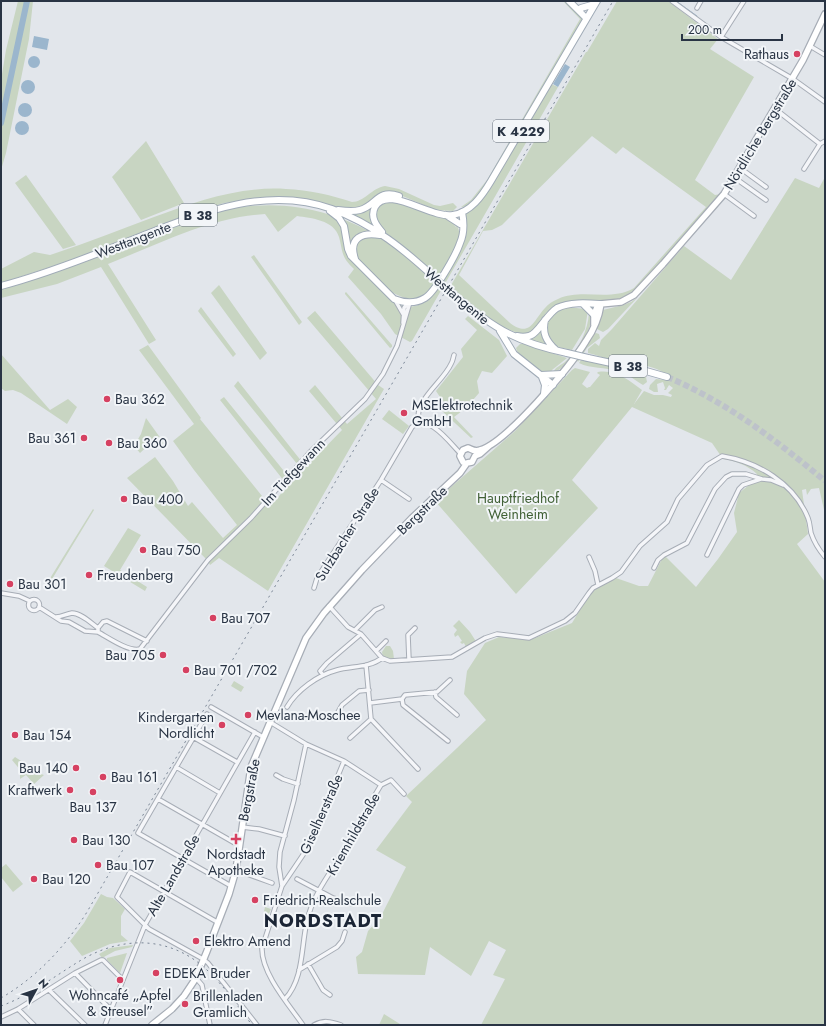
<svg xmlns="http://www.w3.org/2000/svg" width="826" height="1026" viewBox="0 0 826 1026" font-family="Jost,sans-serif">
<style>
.green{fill:#c8d5c2;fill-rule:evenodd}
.water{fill:#9bb6cd}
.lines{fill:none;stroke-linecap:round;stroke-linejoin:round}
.stream{stroke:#9bb6cd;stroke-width:1}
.river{stroke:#9bb6cd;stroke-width:6}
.primary-tunnel{stroke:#bdc2ca;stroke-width:6;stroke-dasharray:6 3;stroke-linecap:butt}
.street-casing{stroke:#a7adb6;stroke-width:5.5}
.secondary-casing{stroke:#a7adb6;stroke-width:8}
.primary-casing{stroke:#a0abb7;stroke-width:8}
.street{stroke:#f5f6f9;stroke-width:3.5}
.secondary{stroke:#fff;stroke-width:5.5}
.primary{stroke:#fff;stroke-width:6}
.rail{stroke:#7a8696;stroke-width:1;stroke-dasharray:2 4;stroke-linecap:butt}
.primary-bridge-casing{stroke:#a0abb7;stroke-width:8;stroke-linecap:butt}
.primary-bridge{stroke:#fff;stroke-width:6}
.poi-dot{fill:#d64161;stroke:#f2f5f8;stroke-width:1.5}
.labels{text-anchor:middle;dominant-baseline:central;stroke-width:4;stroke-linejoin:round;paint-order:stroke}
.shield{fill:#f2f5f8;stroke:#656e7a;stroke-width:1}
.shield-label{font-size:13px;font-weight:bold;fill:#293444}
.poi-label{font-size:14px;fill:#293444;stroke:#f2f5f8;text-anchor:start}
.street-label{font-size:14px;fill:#293444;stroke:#f2f5f8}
.park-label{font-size:14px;fill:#406035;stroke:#f2f5f8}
.district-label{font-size:18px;font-weight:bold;letter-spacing:1px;fill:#1b2535;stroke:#f2f5f8}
</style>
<rect width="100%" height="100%" fill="#e2e6eb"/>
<!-- green -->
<path class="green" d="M18,1H33L29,39L6,153L1,170V80L6,50Z
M563,1H566L580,15L582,20L580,23L489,181C483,189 472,208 461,207L471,200L487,180L580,19Z
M617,1H668L718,39L710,49L754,77L695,180L715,195L721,194L681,241L631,294L623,298L609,302L575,300L564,303L555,307L546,313L537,328L526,335C498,330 471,306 450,287L586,52H587L590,47ZM592,136L616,154L623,147L706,207L634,288C610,302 582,288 558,299C553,301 548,304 545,308C533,321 530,338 510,323L459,275L483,231L492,230L502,225Z
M551,84L558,87L412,341L410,342L395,334L381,314L348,277L354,269C341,257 343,252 339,237C334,220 311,218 297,216L278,232L265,214C210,217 159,244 108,264L156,340L149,344L101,267L57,284L1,298V289C47,276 91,260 135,243C160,233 185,222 211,214C269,196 331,206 382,239C399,250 414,263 429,276L430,279L435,283C423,303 408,302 390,291L394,302C408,310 415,307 429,300L462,243L466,214L479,203L486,193Z
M146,141L184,203L141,220L112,177Z
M26,175L76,245L63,249L15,183Z
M825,177V514L819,488L811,489L807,495L806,489L802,490L808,534L797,544L825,582V1025H481L505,979L493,975L506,950L489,941L471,976L430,947L425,975L358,974L356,957L362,952L368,931L380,918L406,867L376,850L412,802L406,796L457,748L486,720L464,694L467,671L485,643L499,637L530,640L572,623L589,595L599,586L616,578L639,586H648L664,555L696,587L718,559L737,532L734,513L739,493L754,481L757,474C747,465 736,461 723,459L712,443L632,407L572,480L598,508L516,594L435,501L515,431L572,370L575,368L590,372L582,384L587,388L589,387H590L600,375L597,373L598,372C615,369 629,380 642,390L634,404L644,391L654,395H663L671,397L672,395L668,393L673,388L669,385L666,390H664L665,388L663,382L657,384L658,392H654L649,389L650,385L656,379L666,380L667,375C651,363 633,365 615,361C606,359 597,355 588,353V349L595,343L599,346L601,340L612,329L684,246L731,280L795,178L819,188Z
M385,186L399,189L434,205L440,206L453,203L457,207L453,211L436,210L400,195L353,209L337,207L306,200L278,197L253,199L224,203L191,213L78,258L1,283V269L34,252L50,255L56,253C89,242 121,229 154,217C197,201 240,186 286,189C309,190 331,195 352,202C364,202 372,188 385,186Z
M391,200L453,221V223L457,229L454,223L457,225L461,237L439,278L419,259L381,229L379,226L375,213L379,205Z
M374,203L375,227L349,214Z
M254,255L302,322L299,325L251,257Z
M219,285L267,353L260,360L211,293Z
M346,292L392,345V347L390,348L345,294V293Z
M638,297L608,329L603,332L597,329V327L603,310L623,305L631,302Z
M201,307L236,354L233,357L198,311Z
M568,307L585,309L588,310L585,329L572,350C552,346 549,345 546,325C552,314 556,312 568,307Z
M315,311L378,385L384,389L268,591L219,558L210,565L208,561L127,478L155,457L173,481L188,506L192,502L223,538L237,525L194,470L173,441L194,424L139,350L148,345L201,418L200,419L270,506L288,486L220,400L224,397L292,481L302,470L234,386L238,381L306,467L342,430L309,391L315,385L347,424L376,399L307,318Z
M589,313C599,327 566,368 553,374C554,367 562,365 566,361C579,349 588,330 589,313Z
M468,316L499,340L507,356L492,373L482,371L477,381L479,393L466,408L454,417L473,437L471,438L441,410L444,403L436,391L463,357L461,349L477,330L465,319Z
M542,325L552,348L523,338Z
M596,333L599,334L600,338L587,348L578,362L577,360L593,334Z
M520,344H524L567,358L552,370L550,374C540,372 518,358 516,348Z
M1,354L50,410L68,399L77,407L67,424L21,393L13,390L5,391L1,388Z
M581,360L624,368L646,377L647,382L643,385C634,380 628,373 618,371C605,367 591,369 579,363Z
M389,410L409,426L403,434L382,419Z
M146,418L164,443L161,446L155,439L140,453L134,446L141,434Z
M93,509L94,510L46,589L44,588Z
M128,528L141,535L120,570L147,587L145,591L104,566Z
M459,620L470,632L477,643L466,647L464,643L462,644L460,642L462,641L458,635L455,637L454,634L457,630L453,626Z
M386,646H390L393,651L394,659L383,657L382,652Z
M234,681L244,687L241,692L231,686Z
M15,757L41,774L44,775L34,784L26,775L20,779V774L22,772L12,760Z
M6,864L23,884L13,892L1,877V868Z
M101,894L107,897L113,898L125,909L121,916V935L128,941L110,944L82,956L70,941L84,923Z
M265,907L271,909L266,921C262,917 264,912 265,907Z
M133,945L132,947L115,951L102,958L99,954L110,948Z
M127,953L120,973L107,960V958Z
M384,1014L400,1024V1025H379Z"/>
<!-- water -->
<path class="water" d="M34,36L49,39L47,50L32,47Z
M28 62a6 6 0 1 1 12 0a6 6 0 1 1-12 0Z
M565,64L570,67L558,87L553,84Z
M21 87a7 7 0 1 1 14 0a7 7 0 1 1-14 0Z
M18 110a7 7 0 1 1 14 0a7 7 0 1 1-14 0Z
M15 128a7 7 0 1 1 14 0a7 7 0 1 1-14 0Z"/>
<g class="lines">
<!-- stream -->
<path class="stream" d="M676,1L697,16
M17,45L19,47"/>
<!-- river -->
<path class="river" d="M1,123L27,1"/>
<!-- primary-tunnel -->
<path class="primary-tunnel" d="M667,377C725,401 776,440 825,481"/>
<defs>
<path id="street" d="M672,1L721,37L793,79L825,102
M697,8L701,1
M721,37L744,1
M810,46L825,55
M774,108L820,144
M820,144L825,141
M740,168L766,187
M804,169L820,144
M735,178L766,200
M724,194L754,216
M395,300L403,314
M403,323L404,308L408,302
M419,422C413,401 443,382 451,364C453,361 453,358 454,355
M381,480L409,499
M707,555L739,489L743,485L761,479
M589,557L595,571L598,585
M654,568L658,560L664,555L687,543L715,489L726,477L732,474H746L762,479L771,480L783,485
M314,588L317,578L381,480L412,427C428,412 450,443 460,453
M1,593L19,596L30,601
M28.5 605a5.5 5.5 0 1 1 11 0a5.5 5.5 0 1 1-11 0Z
M329,606L348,627L361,634L382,658
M39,607L61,621L69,622L85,631L98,632
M56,617C62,617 66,614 72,613C81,613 91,623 98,628V632C109,638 129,652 140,649L208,560L251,518L310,452L365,399L383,374L397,346L410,302
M98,628L103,622L107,621L147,641
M355,630L375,610L382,607
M376,651L386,641
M409,660L408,635L415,628
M366,665L371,719L418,769
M323,675L320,671L327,663L361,634
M435,692L436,697L457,715
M402,699L403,705L448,741
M370,703L402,699L405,695L437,692L450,680
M211,707L263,737
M287,707C297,690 318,675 337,670C352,666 369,668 382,658L390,661L452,657L485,638L497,634L529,638L565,621L575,613L589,593L593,588L612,578L621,572L640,546L667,522L678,499L707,465L722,456C758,462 794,483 808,518C810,523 810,528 811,533C814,542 819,550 825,557
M338,712L342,705L359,691L369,690
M207,714L138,833L231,886
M270,722L306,744L344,761L381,785
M193,737L237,762
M350,738L371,719
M176,767L220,793
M276,775L283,779L298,784
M158,799L240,846
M242,827L259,829L285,836
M236,870L272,883
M297,879L333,898L353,904
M282,886L309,846L344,761
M217,922L130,872L117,897L149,929L203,959L208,963L257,1025
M308,964L323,990L330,995
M299,970L337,947L342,941L345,932
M75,973L111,1010
M196,978L202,985L210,1025
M49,990L85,1025
M285,999C304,979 301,946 307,921C313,894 331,872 345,849C357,828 368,806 381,785L391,780L404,794
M18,1009L34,1025
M1,1017L18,1009L75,973L101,960H103L123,980
M105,1025L145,925L255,732
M303,1025C289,1005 261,973 262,948L282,886L279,867L280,852L294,800L306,744
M314,1025C323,1020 330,1021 341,1025"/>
<path id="secondary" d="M594,325V315L597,307L600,304L621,302L634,295L663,264L724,194L803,60L825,14
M463,462L460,456L463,450L468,448C473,450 475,452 480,450C506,443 571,366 586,341C593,331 599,317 601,304
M152,1025L172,1009L184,996L196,978L207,951L229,894L236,870L251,767L306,638L324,613L362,570L412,518L460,473L467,463L472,462L475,456L480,454L489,446"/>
<path id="primary" d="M569,1L586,18
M581,8L595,4
M338,210C345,211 353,212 360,210C377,205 377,189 399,196
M330,211L339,218L344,226L348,249L351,256L394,299C404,303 415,304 425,298C435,292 456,255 460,243C464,234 464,222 462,212
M446,215L460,224
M382,232C376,225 370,217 375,207C387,184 431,219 453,215C471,212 482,196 491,181L597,1
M355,259C348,238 362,232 380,235
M1,286C43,275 84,259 124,243C189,218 261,183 332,209C373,224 405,250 437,280
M457,297C494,329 519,343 567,353
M583,304L594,315
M545,320C542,333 546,341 556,350
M500,331L514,354L553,385
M517,336C521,337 525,337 529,336C538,334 546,315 557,308C570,302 586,303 600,304
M588,358L639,369L667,377
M541,375L562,374
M542,377L545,385L544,394"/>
</defs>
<!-- street casing -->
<use href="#street" class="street-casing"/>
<!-- secondary casing -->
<use href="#secondary" class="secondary-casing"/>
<!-- primary casing -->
<use href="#primary" class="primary-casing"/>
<!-- street -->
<use href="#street" class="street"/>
<!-- secondary -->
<use href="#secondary" class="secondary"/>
<!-- primary -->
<use href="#primary" class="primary"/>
<!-- rail -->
<path class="rail" d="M1,998C37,977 65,947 87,912L613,1
M1,1006C31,995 56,975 83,959C127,934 176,937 212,975C227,990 239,1008 252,1025"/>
<defs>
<path id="primary-bridge" d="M437,280L457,297
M567,353L588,358"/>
</defs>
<!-- primary-bridge casing -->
<use href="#primary-bridge" class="primary-bridge-casing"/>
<!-- primary-bridge -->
<use href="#primary-bridge" class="primary-bridge"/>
</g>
<!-- markers -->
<g class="poi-dot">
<circle cx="797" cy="54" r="4"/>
<circle cx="107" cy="399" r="4"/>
<circle cx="404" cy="413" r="4"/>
<circle cx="84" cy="438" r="4"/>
<circle cx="109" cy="443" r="4"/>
<circle cx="124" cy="499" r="4"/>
<circle cx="143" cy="550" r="4"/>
<circle cx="89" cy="575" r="4"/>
<circle cx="10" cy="584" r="4"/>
<circle cx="213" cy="618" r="4"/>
<circle cx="163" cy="655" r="4"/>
<circle cx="186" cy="670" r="4"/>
<circle cx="248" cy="715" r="4"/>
<circle cx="222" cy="725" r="4"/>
<circle cx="15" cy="735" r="4"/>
<circle cx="76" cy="768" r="4"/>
<circle cx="103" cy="777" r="4"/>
<circle cx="70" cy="790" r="4"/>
<circle cx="93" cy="792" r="4"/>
<path d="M234 833h4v4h4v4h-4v4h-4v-4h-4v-4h4z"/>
<circle cx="74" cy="840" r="4"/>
<circle cx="98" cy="865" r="4"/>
<circle cx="34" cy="879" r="4"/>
<circle cx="255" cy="900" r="4"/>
<circle cx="196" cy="941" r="4"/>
<circle cx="156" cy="973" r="4"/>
<circle cx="120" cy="980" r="4"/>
<circle cx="185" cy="1004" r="4"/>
</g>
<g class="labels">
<!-- shield labels -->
<g class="shield">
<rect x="493" y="120" width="56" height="22" rx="3"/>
<rect x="179" y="204" width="38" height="22" rx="3"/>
<rect x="609" y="355" width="38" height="22" rx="3"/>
</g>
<g class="shield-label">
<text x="521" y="131">K 4229</text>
<text x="198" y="215">B 38</text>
<text x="628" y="366">B 38</text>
</g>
<!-- poi labels -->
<g class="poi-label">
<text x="789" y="54" text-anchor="end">Rathaus</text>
<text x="115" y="399">Bau 362</text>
<text x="412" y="405">MSElektrotechnik<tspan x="412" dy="16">GmbH</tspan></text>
<text x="76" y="438" text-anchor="end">Bau 361</text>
<text x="117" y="443">Bau 360</text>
<text x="132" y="499">Bau 400</text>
<text x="151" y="550">Bau 750</text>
<text x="97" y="575">Freudenberg</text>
<text x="18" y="584">Bau 301</text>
<text x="221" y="618">Bau 707</text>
<text x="155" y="655" text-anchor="end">Bau 705</text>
<text x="194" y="670">Bau 701 /702</text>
<text x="256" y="715">Mevlana-Moschee</text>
<text x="214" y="717" text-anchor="end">Kindergarten<tspan x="214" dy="16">Nordlicht</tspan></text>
<text x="23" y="735">Bau 154</text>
<text x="68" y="768" text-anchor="end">Bau 140</text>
<text x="111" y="777">Bau 161</text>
<text x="62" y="790" text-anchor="end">Kraftwerk</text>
<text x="93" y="807" text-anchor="middle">Bau 137</text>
<text x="82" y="840">Bau 130</text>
<text x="236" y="854" text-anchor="middle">Nordstadt<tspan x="236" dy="16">Apotheke</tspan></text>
<text x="106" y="865">Bau 107</text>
<text x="42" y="879">Bau 120</text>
<text x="263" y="900">Friedrich-Realschule</text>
<text x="204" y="941">Elektro Amend</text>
<text x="164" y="973">EDEKA Bruder</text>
<text x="120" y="995" text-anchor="middle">Wohncafé „Apfel<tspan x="120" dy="16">&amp; Streusel”</tspan></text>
<text x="193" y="996">Brillenladen<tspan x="193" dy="16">Gramlich</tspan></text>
</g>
<!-- street labels -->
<g class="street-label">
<text transform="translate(760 134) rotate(-59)">Nördliche Bergstraße</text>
<text transform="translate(133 240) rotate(-21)">Westtangente</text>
<text transform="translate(457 296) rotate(40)">Westtangente</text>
<text transform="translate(293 472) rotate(-47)">Im Tiefgewann</text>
<text transform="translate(422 510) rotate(-44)">Bergstraße</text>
<text transform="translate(347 534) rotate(-58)">Sulzbacher Straße</text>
<text transform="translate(249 790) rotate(-79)">Bergstraße</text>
<text transform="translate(321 814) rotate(-66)">Giselherstraße</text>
<text transform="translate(353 834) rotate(-60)">Kriemhildstraße</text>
<text transform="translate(173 875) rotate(-60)">Alte Landstraße</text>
</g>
<!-- park labels -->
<g class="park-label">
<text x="518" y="498">Hauptfriedhof<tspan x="518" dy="16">Weinheim</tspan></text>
</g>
<!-- district labels -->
<g class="district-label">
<text x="323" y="921">NORDSTADT</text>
</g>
</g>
<!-- border -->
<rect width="826" height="1026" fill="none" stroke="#293444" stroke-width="4"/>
<!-- north arrow -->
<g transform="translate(36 990) rotate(50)" stroke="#f2f5f8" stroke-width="3" paint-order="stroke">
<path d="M0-3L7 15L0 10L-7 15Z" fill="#293444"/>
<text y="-6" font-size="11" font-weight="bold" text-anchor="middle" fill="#293444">N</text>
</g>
<!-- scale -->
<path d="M682 34v6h100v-6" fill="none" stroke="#293444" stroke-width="2"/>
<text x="688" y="34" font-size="12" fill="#293444" stroke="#f2f5f8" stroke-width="3" paint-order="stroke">200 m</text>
</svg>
